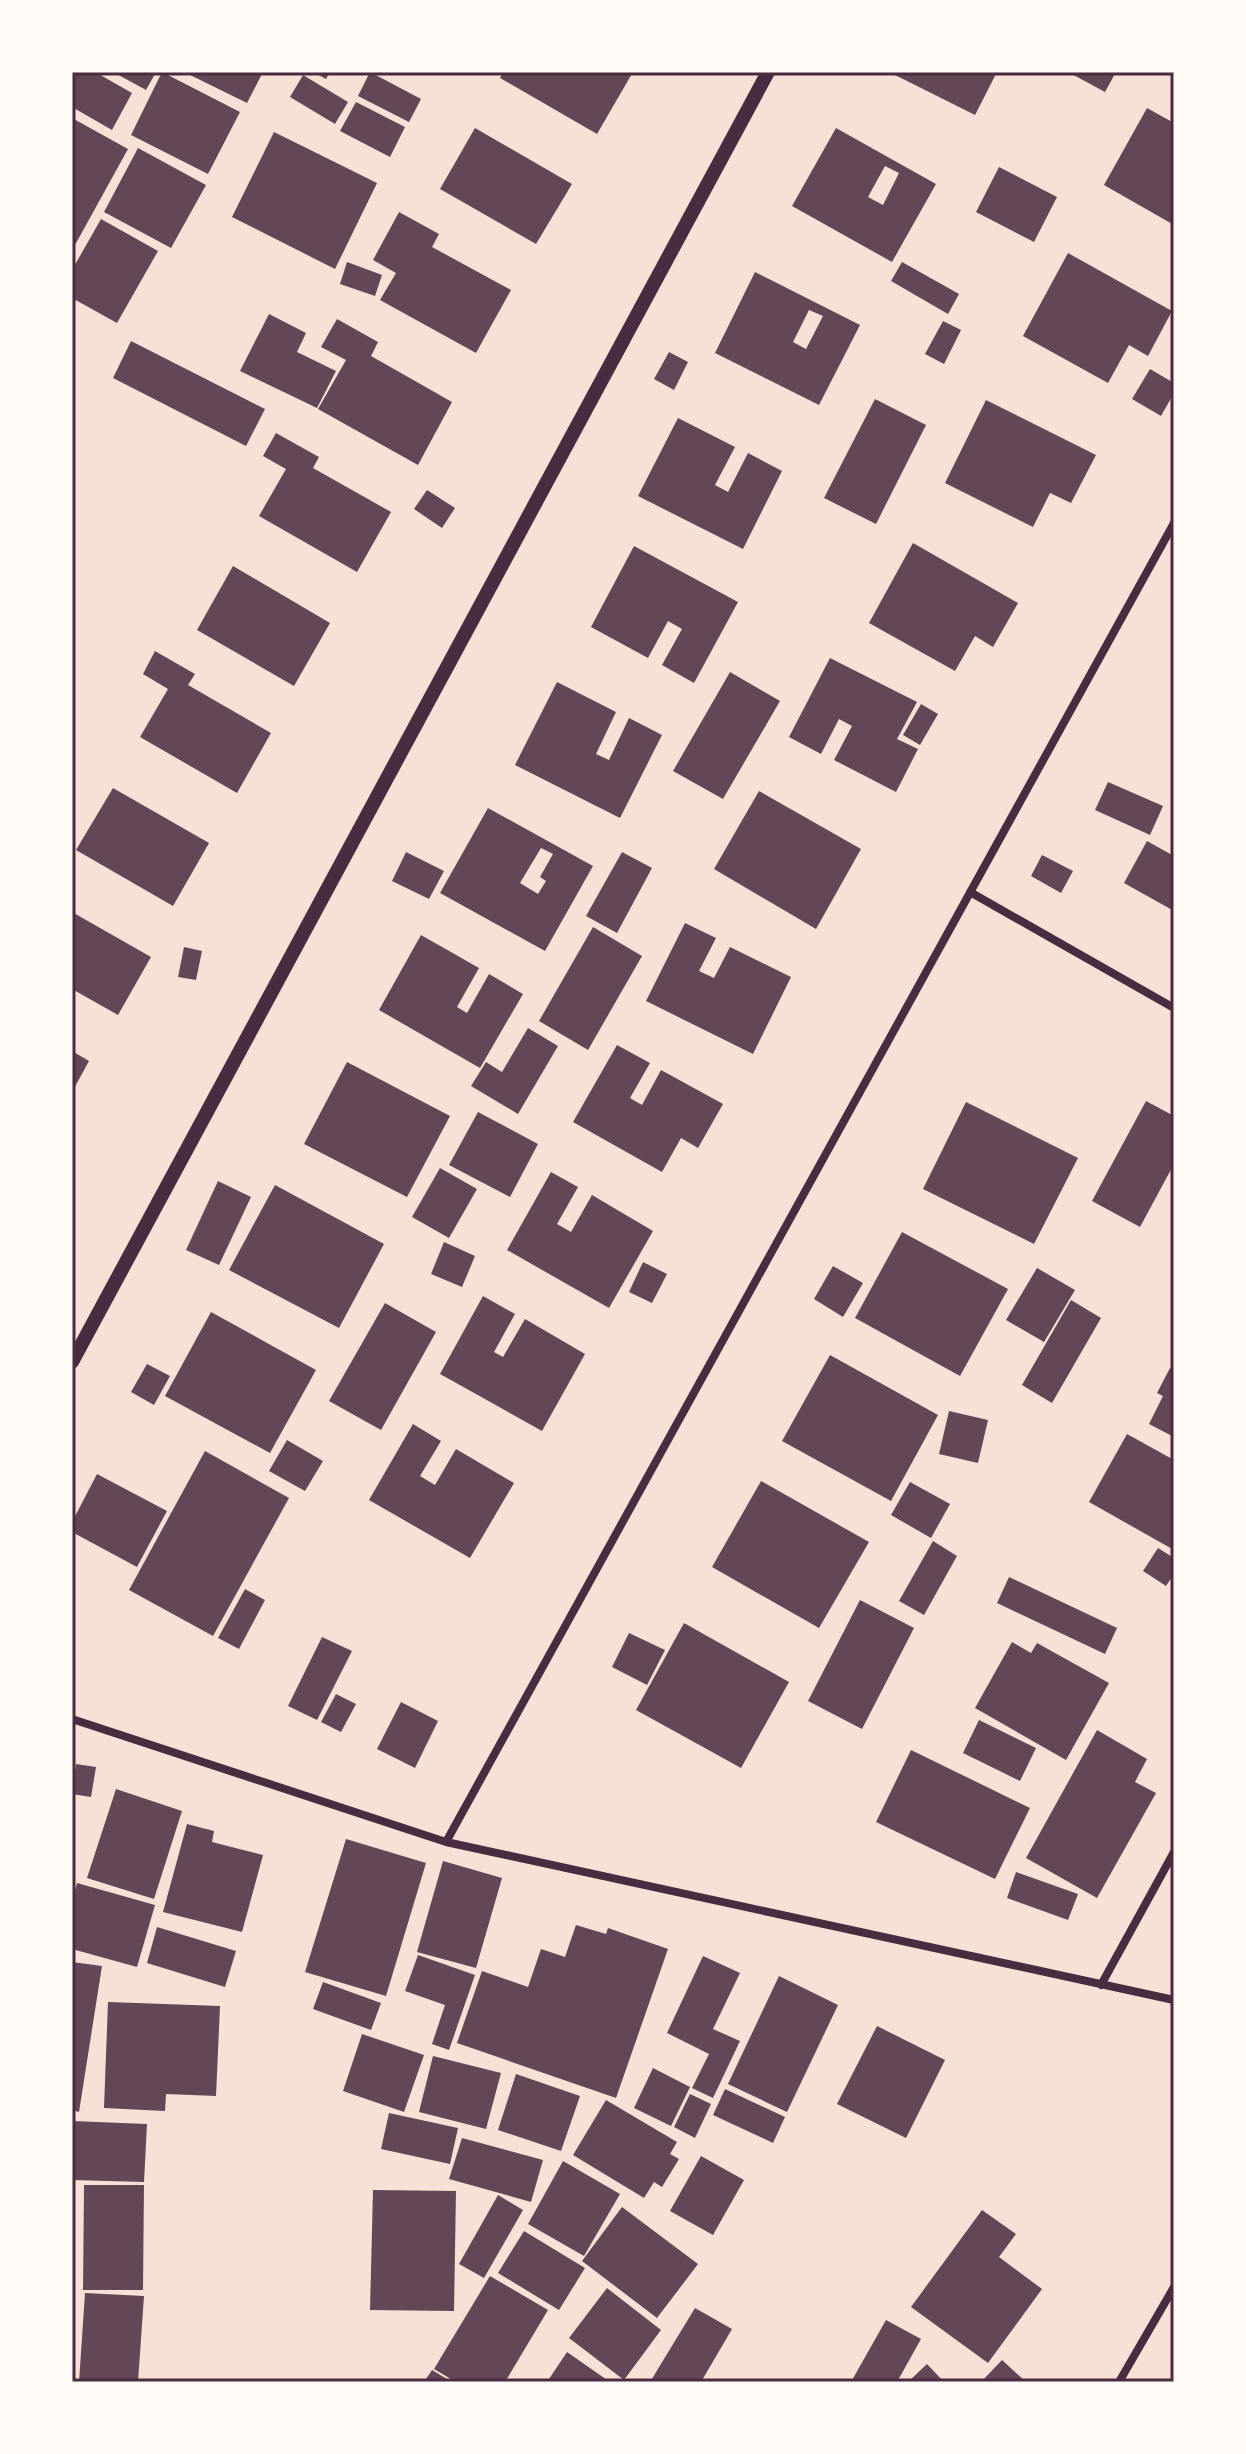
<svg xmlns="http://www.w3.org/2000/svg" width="1246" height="2454" viewBox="0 0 1246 2454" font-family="'PT Sans Narrow',sans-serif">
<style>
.building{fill:#644757;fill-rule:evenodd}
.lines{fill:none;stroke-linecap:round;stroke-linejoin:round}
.minor{stroke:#4a2c40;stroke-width:8}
.tertiary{stroke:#4a2c40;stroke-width:14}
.neatline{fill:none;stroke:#4a2c40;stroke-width:3}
</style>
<rect width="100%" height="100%" fill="#f7e1d7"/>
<!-- building -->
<path class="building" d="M72,72H95L132,93L112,130L72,107Z
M113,72H156L146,90Z
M162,72L240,112L208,174L131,135Z
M184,72H263L247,103Z
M313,72H330L326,79Z
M370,72L421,99L409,122L358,96Z
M503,72H633L597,134L500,78Z
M889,72H997L975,115Z
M1068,72H1116L1105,92Z
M303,75L348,102L335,124L290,97Z
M356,102L405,127L390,157L340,131Z
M1147,108L1174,123V225L1104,185Z
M72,118L128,149L75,245L72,243Z
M475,128L572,184L536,244L440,189Z
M836,128L936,184L892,262L792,206ZM885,166L899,173L883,205L868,197Z
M274,132L377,183L335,269L232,217Z
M138,148L206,185L171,248L104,212Z
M999,167L1057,197L1034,242L976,212Z
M399,212L439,234L432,247L511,290L476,353L380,300L396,273L373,260Z
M101,219L158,251L117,323L72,298V270Z
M1068,253L1172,311L1148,356L1129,345L1108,383L1023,336Z
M347,262L382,275L375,296L340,284Z
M902,262L959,294L948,314L891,281Z
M755,272L860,325L819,405L715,353ZM809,310L823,316L806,349L793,342Z
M269,314L306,333L297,352L336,371L317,408L240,371Z
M337,319L378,342L371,356L452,402L418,465L318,409L346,360L321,347Z
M943,321L961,330L944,364L925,354Z
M131,341L265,409L246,446L113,378Z
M669,352L688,362L674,390L654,379Z
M1150,369L1174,383V393L1161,416L1132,399Z
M875,399L926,425L876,524L824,498Z
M986,400L1096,455L1071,503L1050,493L1033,527L945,483Z
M678,418L735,447L715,485L728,492L748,453L782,471L743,549L638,496Z
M276,433L319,457L313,468L391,512L357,572L259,516L286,469L263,456Z
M427,490L455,508L442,528L414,509Z
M913,543L1018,603L993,647L975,636L955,671L869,623Z
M634,546L738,602L694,683L662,665L682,629L668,621L648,658L591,627Z
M233,566L330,623L294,686L197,630Z
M155,651L195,674L188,685L271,733L237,793L140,737L168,689L143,674Z
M830,658L917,702L897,739L918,749L896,792L834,760L852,726L839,719L821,754L789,737Z
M730,672L780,701L723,799L673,771Z
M557,682L616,712L596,754L609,760L629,718L662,735L620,818L515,765Z
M921,704L938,714L920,745L903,735Z
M1108,782L1163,806L1150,835L1095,810Z
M113,788L209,843L173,906L76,850Z
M759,791L861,849L816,929L714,869Z
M488,808L593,866L545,951L440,893ZM541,848L553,854L540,877L546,881L538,894L520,883Z
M1147,841L1174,856V911L1124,883Z
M406,852L444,871L429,899L392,881Z
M622,852L652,868L617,933L586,916Z
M1042,855L1073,871L1061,893L1031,876Z
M72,912L151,957L118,1015L72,989Z
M685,923L716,938L699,971L714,978L730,947L791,977L753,1054L646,1001Z
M593,927L642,956L588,1050L539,1021Z
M421,935L479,968L457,1007L467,1013L489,974L523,994L480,1068L379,1010Z
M184,947L202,951L196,980L178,977Z
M528,1028L558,1046L518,1114L471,1086L486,1062L502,1072Z
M617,1045L650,1063L630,1098L642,1105L661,1070L723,1104L698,1148L681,1138L662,1172L573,1122Z
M72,1051L89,1061L72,1092Z
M347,1062L450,1116L407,1197L304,1144Z
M1146,1101L1174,1116V1164L1140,1227L1092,1201Z
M966,1102L1078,1158L1034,1244L923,1189Z
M478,1112L538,1144L510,1197L449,1165Z
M440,1168L477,1189L449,1238L412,1217Z
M551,1172L578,1187L557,1224L571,1232L592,1195L653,1231L609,1308L507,1250Z
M218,1181L251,1197L219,1265L186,1250Z
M275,1185L384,1244L339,1328L229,1270Z
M902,1232L1008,1289L960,1376L855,1318Z
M444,1242L475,1256L462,1287L431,1274Z
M643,1262L667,1274L652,1303L629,1292Z
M833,1266L863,1283L843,1317L814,1299Z
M1037,1268L1075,1290L1044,1342L1006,1320Z
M483,1296L515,1314L494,1352L503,1357L525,1319L585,1354L542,1431L440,1374Z
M1071,1300L1101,1318L1052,1403L1022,1385Z
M385,1303L436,1332L381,1430L329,1401Z
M211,1312L316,1370L270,1453L165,1396Z
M830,1355L938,1415L891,1501L782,1441Z
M147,1364L170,1376L154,1405L131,1392Z
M1170,1368L1174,1370V1437L1149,1424L1163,1396L1157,1393Z
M949,1411L988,1420L978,1463L939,1454Z
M413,1424L441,1441L420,1476L435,1485L456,1449L514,1483L470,1558L369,1500Z
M1127,1434L1174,1460V1550L1089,1502Z
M287,1440L323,1461L305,1491L269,1471Z
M205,1451L289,1498L213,1636L129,1590Z
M97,1474L167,1511L137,1567L72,1532V1522Z
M761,1481L869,1542L819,1628L712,1567Z
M910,1482L950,1504L931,1538L891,1515Z
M933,1541L957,1556L924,1615L899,1601Z
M1158,1548L1174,1558V1574L1166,1586L1143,1571Z
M1009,1577L1117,1628L1105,1654L997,1603Z
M245,1589L265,1600L239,1649L218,1638Z
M860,1600L914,1628L862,1729L808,1701Z
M684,1623L789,1682L741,1768L636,1710Z
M629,1633L665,1650L647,1685L612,1667Z
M322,1637L352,1651L317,1720L288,1706Z
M1012,1642L1031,1653L1037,1643L1109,1683L1066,1760L975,1708Z
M336,1694L356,1704L341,1732L321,1722Z
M401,1702L438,1721L415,1768L377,1749Z
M979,1720L1036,1748L1020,1781L963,1753Z
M1097,1730L1147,1759L1135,1782L1156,1793L1097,1898L1026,1858Z
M911,1750L1030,1808L995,1879L876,1822Z
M76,1764L96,1767L91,1797L72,1794Z
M116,1789L182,1811L154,1899L87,1878Z
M187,1824L214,1831L212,1842L263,1855L242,1932L163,1912Z
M346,1839L426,1863L386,1996L305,1972Z
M443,1861L502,1878L476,1968L417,1952Z
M1016,1872L1078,1894L1068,1920L1007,1898Z
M77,1883L155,1905L137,1967L72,1949V1902Z
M576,1925L606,1934L608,1928L668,1949L616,2098L457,2043L482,1971L528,1987L541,1949L565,1957Z
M157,1927L236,1951L225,1987L147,1963Z
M418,1955L475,1975L449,2050L432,2044L445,2005L405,1991Z
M703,1956L740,1973L713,2029L740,2041L713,2098L692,2088L709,2054L667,2033Z
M72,1962L102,1966L79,2112L72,2110Z
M779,1976L838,2005L787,2112L728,2084Z
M323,1982L381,2003L371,2030L313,2009Z
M108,2002L220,2006L216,2096L166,2094L165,2111L104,2108Z
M877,2026L945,2060L906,2138L837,2104Z
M362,2034L424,2055L404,2112L343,2091Z
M433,2056L501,2073L486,2129L419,2112Z
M653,2068L690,2087L671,2126L634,2108Z
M516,2074L580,2096L561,2151L498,2130Z
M725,2089L785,2117L773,2143L713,2115Z
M690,2094L711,2104L695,2138L674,2127Z
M606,2100L677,2142L670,2154L679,2159L662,2187L654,2182L644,2198L573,2155Z
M389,2113L458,2128L450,2164L381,2149Z
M72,2121L147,2124L144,2182L72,2180Z
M462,2138L543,2160L531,2202L449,2179Z
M701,2156L744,2180L713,2235L670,2211Z
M563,2161L620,2194L584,2256L528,2224Z
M84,2185H144L143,2290H83Z
M373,2190L456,2191L454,2311L370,2310Z
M498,2195L523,2210L484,2278L459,2264Z
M622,2207L698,2264L657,2318L582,2261Z
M982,2210L1016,2234L999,2257L1042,2289L988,2363L911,2307Z
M524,2231L585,2268L559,2310L498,2273Z
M490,2276L548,2310L505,2382H456L434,2369Z
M607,2288L661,2330L624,2380L569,2338Z
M85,2293L144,2296L138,2382H79Z
M695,2308L732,2329L701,2382H650Z
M886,2320L921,2339L897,2382H851Z
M567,2352L610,2382H547Z
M1002,2360L1026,2382H981Z
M927,2364L944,2382H908Z
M432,2370L452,2382H424Z"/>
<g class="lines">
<!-- minor -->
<path class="minor" d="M970,892L1174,1008
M72,1719L446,1842L1174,2000
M446,1842L1174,523
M1101,1985L1174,1852
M1119,2382L1174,2287"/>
<!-- tertiary -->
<path class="tertiary" d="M72,1362L768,72"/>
</g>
<!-- border -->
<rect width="1246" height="2454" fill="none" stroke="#fffaf5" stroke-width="148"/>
<rect x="74" y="74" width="1098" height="2306" class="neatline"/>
</svg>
